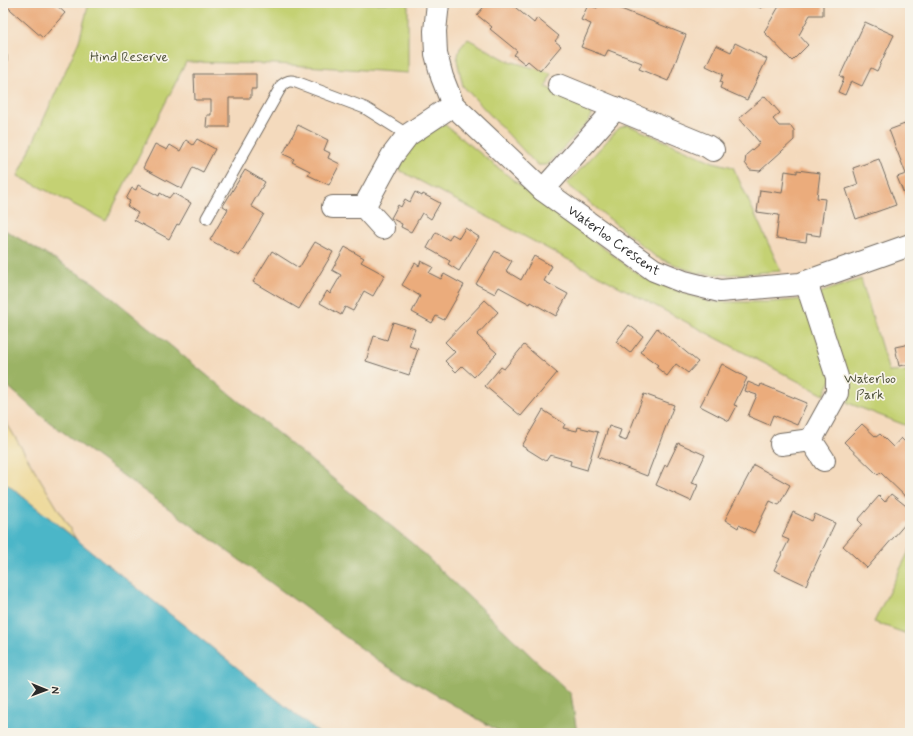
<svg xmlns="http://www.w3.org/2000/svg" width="913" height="736" viewBox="0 0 913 736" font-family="Mynerve,sans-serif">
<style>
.green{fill:#c4d173;stroke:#787e4f}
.forest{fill:#9bb365;stroke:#636f48}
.sand{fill:#eeda9e;stroke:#8c8264}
.water{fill:#4bb6c8;stroke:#3b707a}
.building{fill:#ebac7c}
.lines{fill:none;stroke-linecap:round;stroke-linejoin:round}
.lane-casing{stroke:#71685e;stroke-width:13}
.street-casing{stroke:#71685e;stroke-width:24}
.lane{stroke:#fff;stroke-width:11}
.street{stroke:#fff;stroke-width:22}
.labels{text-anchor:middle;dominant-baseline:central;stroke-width:3.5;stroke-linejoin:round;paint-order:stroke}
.park-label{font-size:14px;fill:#51543d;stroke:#f7f3e8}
.street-label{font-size:14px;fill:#2b2b2b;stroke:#f7f3e8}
</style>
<rect width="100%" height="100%" fill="#f7f3e8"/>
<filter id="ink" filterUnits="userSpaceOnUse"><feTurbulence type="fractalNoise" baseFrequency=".025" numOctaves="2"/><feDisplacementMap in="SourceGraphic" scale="8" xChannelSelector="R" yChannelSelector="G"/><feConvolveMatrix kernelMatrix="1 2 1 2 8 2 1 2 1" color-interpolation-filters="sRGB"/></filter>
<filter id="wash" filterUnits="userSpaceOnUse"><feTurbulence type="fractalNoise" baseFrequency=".012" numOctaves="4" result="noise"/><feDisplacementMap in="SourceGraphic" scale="16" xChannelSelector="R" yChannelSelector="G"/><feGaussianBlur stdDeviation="0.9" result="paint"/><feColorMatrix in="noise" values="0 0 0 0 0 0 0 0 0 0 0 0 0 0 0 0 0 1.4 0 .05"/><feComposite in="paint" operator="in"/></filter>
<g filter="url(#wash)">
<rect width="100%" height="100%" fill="#f4dabd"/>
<!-- green -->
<path class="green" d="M89,3H409L408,9V73L276,64L186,62L106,221L18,176L79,41Z
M468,39L506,60L551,73L546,87L590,108L592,115L589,121L547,165H537L463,86L457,60L460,48Z
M444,124L532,195L645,279L710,302H770L806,299L832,378L824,395L399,170L402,165L397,163L418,138Z
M628,125L713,162L733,167L781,271L728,275L696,273L656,257L567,184L619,128Z
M861,279L889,372L910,371V427L848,403L847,380L819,293Z
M910,549V635L874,622Z"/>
<!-- forest -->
<path class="forest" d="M3,229L94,283L413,544L571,694L577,733H502L383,664L45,419L3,382Z"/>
<!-- sand -->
<path class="sand" d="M3,417L76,539L3,481Z"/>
<!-- water -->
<path class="water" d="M3,481L319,733H3Z"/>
<g id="blocks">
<!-- building -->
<path class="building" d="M3,3H54L65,13L43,38Z
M487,3H510L534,23L537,18L559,36L555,41L561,46L540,71L528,61L525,64L514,55L517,51L490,29L492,27L477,15Z
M599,3H606L686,35L668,81L639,69L642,63L608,50L605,56L581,47L591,24L581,20L588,5L597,8Z
M746,3H764L762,8Z
M781,3H823V15H810L799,35L808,45L792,61L764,32Z
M865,22L894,35L877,71L871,68L862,86L851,81L845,95L838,92L844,78L840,76Z
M735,43L767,59L747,100L720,88L722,83L720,82L723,74L706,66L716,45L731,52Z
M3,55H7V80H3Z
M194,74H256V89H251V98H229V127H206L207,115H211V100H195Z
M765,96L780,113L773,119L779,126H791L794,130V140L760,171L750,170L745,163L746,155L760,143L739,118Z
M910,122V200L907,201L897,177L906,174L889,130Z
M298,125L328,140L324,150L330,153L328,158L340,164L329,185L308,175L310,171L292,162L294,159L283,154Z
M197,139L215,149L203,172L193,167L182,189L143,168L155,144L167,150L170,145L180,151L186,140L193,145Z
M879,159L896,205L856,219L846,189L858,185L853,168Z
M245,170L265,182L251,206L264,214L239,256L210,240L228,209L223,206Z
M797,170L820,173L817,198L825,199L820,236L807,234L806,242L776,238L779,215L757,212L760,190L782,193L785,171L797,173Z
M138,185L159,196L160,193L169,198L173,193L191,203L179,225L177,224L169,239L134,220L138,213L127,206L130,201L126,199L132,188L136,190Z
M415,192L422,196L423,194L440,203L431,219L422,213L411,232L401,227L402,224L391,218L398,205L401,207L405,199L410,202Z
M465,228L479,237L459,271L448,264L450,261L427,248L436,232L449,240L452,234L459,238Z
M315,242L333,252L299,309L253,282L272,251L299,268Z
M345,247L364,258L361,262L385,275L373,296L364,291L353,311L345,307L341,315L320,303L327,291L330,294L341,275L332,270Z
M495,251L512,261L506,271L521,280L534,256L552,266L544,281L568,294L556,316L531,302L530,304L499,287L495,294L476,284Z
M421,261L433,267L429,273L441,279L444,274L464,285L444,320L436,316L432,323L412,312L420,296L402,285L415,263L419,266Z
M485,300L498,312L477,335L497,353L474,377L462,366L456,372L445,361L455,352L445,342Z
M393,322L415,329L409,346L418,349L409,375L366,361L374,336L387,340Z
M629,325L643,336L630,353L616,342Z
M657,328L698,362L688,373L676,364L667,376L656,367L658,365L640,352Z
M910,344V364L899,366L895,347Z
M524,345L557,373L521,416L485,386L501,367L504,369Z
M722,364L747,378L734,405L737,406L729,421L700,406Z
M748,382L760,387L761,384L807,403L797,425L773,415L769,425L748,416L757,395L745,391Z
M644,394L674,405L647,476L598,457L609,426L621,430L618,438L626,441Z
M543,410L565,424L563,428L577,431L578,427L598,432L587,470L570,465L571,461L550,455L546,461L522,446Z
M862,424L876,437L880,434L893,447L901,438L910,447V501L880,472L878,475L844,442Z
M678,443L705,455L692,483L698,485L691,501L656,485L665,465L667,466Z
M754,465L790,485L779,505L770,501L754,533L739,525L738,528L725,520Z
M891,494L910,509V523L907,522L867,568L843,546L862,524L858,520L879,496L885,502Z
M793,512L812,521L815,514L835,523L806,585L774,570L789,540L782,537Z"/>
</g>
</g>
<g filter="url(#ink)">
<use href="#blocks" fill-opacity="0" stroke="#71685e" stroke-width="1"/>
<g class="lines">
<defs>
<path id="lane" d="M207,218L282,85C287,81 290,80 296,82L365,108L408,135"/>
<g id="street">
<path id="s1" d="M438,3L435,31L436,54L442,77L453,105L543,190L654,270L684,282L720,291L800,284L910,245"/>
<path d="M559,85L707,146L713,150"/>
<path d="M543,190L616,108"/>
<path d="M333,207H364"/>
<path d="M383,228L364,207L392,156L408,135L453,105"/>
<path d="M806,282L837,377V393L811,440L824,460"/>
<path d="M781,444L811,440"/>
</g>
</defs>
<!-- lane casing -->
<use href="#lane" class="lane-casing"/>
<!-- street casing -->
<use href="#street" class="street-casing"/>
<!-- lane -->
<use href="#lane" class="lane"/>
<!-- street -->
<use href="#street" class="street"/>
</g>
</g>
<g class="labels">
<!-- park labels -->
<g class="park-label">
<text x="129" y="57">Hind Reserve</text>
<text x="870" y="379">Waterloo<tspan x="870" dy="16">Park</tspan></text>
</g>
<!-- street labels -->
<g class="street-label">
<text stroke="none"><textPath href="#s1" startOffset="316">Waterloo Crescent</textPath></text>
</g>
</g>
<!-- margin -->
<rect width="913" height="736" fill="none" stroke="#f7f3e8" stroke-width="16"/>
<!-- north arrow -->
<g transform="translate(46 690) rotate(91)" stroke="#f7f3e8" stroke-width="3" paint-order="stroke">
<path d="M0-3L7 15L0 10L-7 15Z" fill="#2b2b2b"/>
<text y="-6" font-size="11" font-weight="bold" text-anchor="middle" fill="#2b2b2b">N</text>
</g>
</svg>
